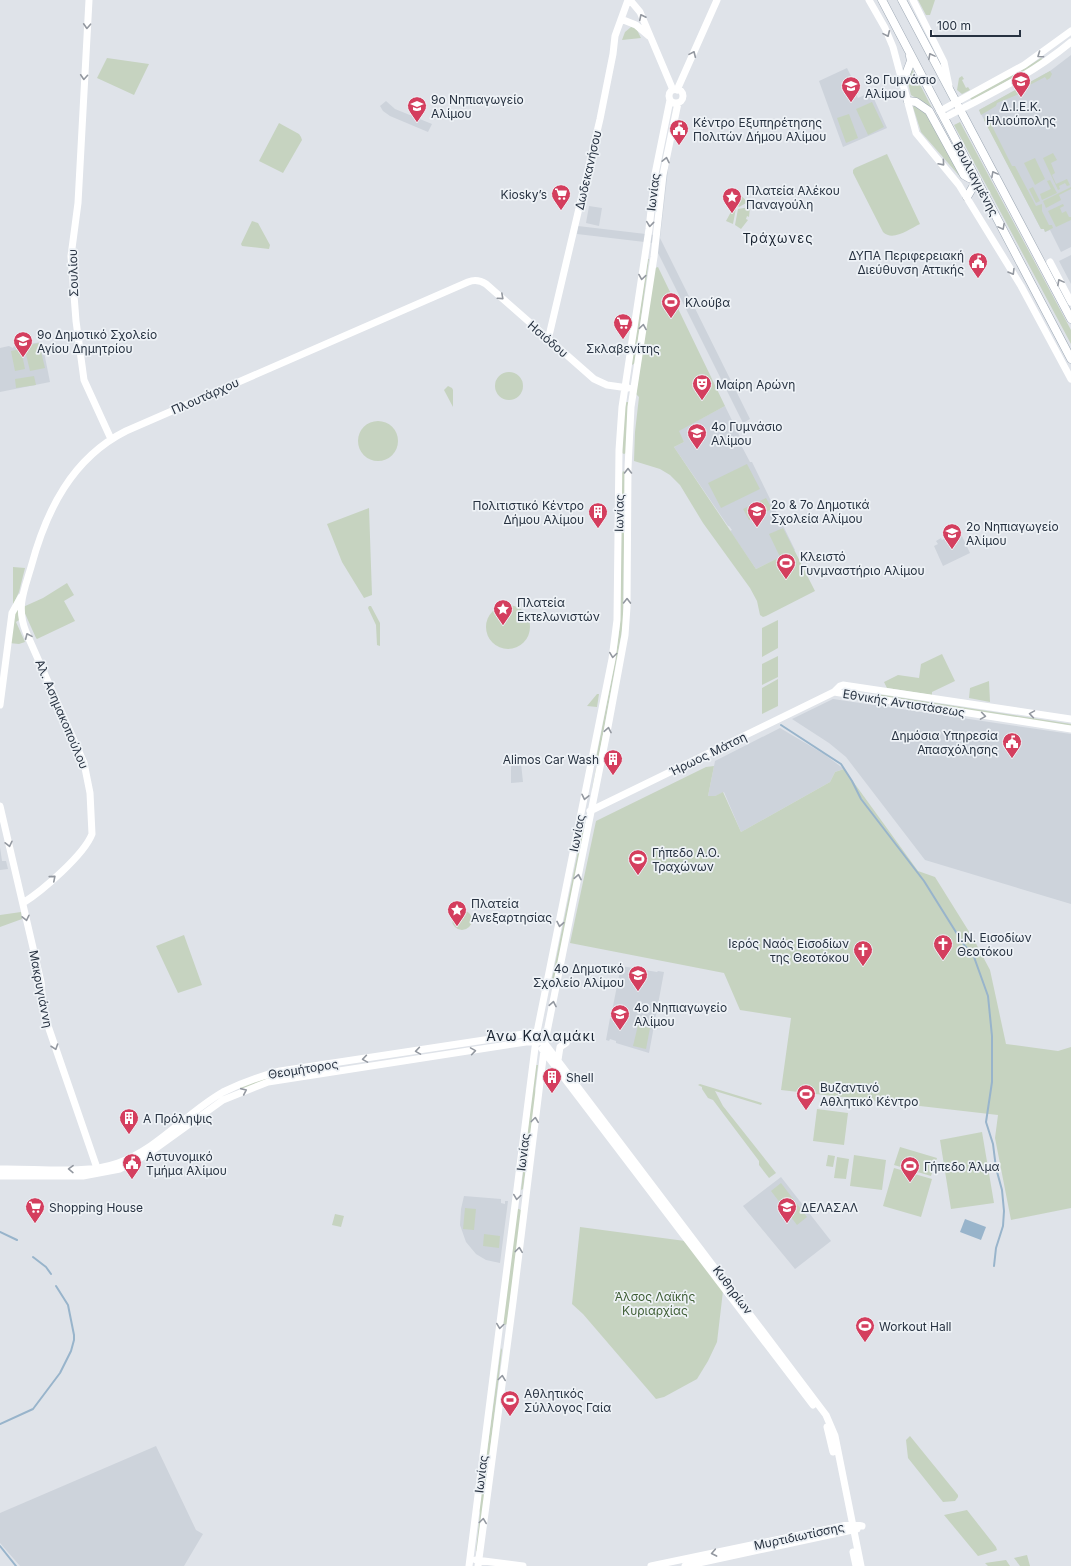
<svg xmlns="http://www.w3.org/2000/svg" width="1071" height="1566" viewBox="0 0 1071 1566" font-family="Inter,sans-serif">
<style>
.built{fill:#cdd3db}
.green{fill:#c6d3c0}
.water{fill:#98b4cb}
.lines{fill:none;stroke-linecap:round;stroke-linejoin:round}
.stream{stroke:#98b4cb;stroke-width:2}
.primary-casing{stroke:#9ea9b5;stroke-width:9}
.secondary{stroke:#fff;stroke-width:7}
.primary{stroke:#fff;stroke-width:8}
.oneway{stroke:#9398a0}
.labels{text-anchor:middle;dominant-baseline:central;stroke-width:3.5;stroke-linejoin:round;paint-order:stroke}
.poi-label{font-size:12px;fill:#273241;stroke:#eef2f6;text-anchor:start}
.street-label{font-size:12px;fill:#273241;stroke:#eef2f6}
.park-label{font-size:12px;fill:#3e5d34;stroke:#eef2f6}
.neighbourhood-label{font-size:13px;letter-spacing:1px;fill:#192331;stroke:#eef2f6}
.quarter-label{font-size:14px;letter-spacing:1px;fill:#192331;stroke:#eef2f6}
</style>
<rect width="100%" height="100%" fill="#dfe3e9"/>
<!-- built -->
<path class="built" d="M1071,55V247L1061,252L1050,230L1045,232L1044,229H1041L979,110L1050,71Z
M847,68L851,76L849,77L853,81L850,82L858,98L871,92L887,128L843,147L819,81Z
M386,101L395,109L432,124L428,132L390,116L383,111L380,106Z
M670,153L660,238L750,419L743,423L653,243L577,234L578,226L654,235Z
M589,206L602,208L599,226L586,223Z
M1071,255V284L1059,261Z
M42,342L50,382L0,392V348L9,346L13,348L14,346Z
M725,406L743,443L741,445L750,462H752L795,550L756,569L730,531L732,530L729,526H728L674,447L684,442L678,431Z
M959,530L970,553L943,566L934,546L938,544L936,541L941,538L942,540L945,538L944,536Z
M833,699L1071,734V904L925,860L846,757L829,743L792,719Z
M780,728L824,754L844,769L835,772L830,782L741,832L724,792L715,796H708L715,761Z
M521,763L523,782L511,783V764Z
M0,847L2,861H6L8,869L0,870Z
M621,966L657,972L658,971L664,972L649,1053L616,1043V1041L610,1039L609,1041L606,1040L610,1018H612L613,1013L612,1011Z
M781,1177L831,1241L795,1269L743,1206Z
M464,1196L501,1199V1203L505,1204V1201H508L500,1263L486,1260L476,1254L466,1242L460,1225L461,1209Z
M156,1446L196,1530L203,1534L184,1566H20L0,1543V1513Z"/>
<!-- green -->
<path class="green" d="M918,0H935L930,15H926Z
M631,27L636,28L641,38L622,40L625,32Z
M107,58L149,64L134,95L97,78Z
M1041,58L1043,59L1026,71L972,100L970,98L1025,68Z
M912,69L932,108L911,95L907,79Z
M1050,71L1052,74L1050,78L1047,80L1045,77L1024,88V92L997,103L996,106L981,115L979,110Z
M962,76L964,79L962,80L966,88L968,87L970,90L962,94L957,90L959,78Z
M872,102L884,127L868,135L856,109Z
M914,106L925,111L964,179H962L921,132L913,107Z
M849,114L858,138L846,143L837,118Z
M986,114L1012,166H1015L1036,206L1042,204V211L1049,225H1052L1053,228L1045,232L1044,229H1041L984,120Z
M960,122L1071,330V344L954,125Z
M279,123L299,134L301,137L302,140L283,173L259,161Z
M1053,153L1057,160L1051,163L1055,173L1052,175L1056,184L1067,179L1070,185L1067,186L1065,183L1059,186L1060,189L1058,190L1043,158Z
M887,154L920,224C909,229 893,242 883,232L853,173V170L855,168Z
M1035,158L1045,179L1035,185L1024,163Z
M1050,180L1057,193L1042,200L1040,194L1051,189L1047,181Z
M1033,187L1040,201L1036,203L1029,189Z
M1071,187V189L1059,195L1061,200L1046,208L1043,201Z
M740,195L748,202L739,207L738,206Z
M1063,204L1064,206L1060,208L1062,213L1066,211L1069,217H1071V220L1056,227L1048,211Z
M731,207L736,208L733,224L726,221L732,210Z
M750,207L749,217L747,216L746,219L748,220L741,229L735,225L738,209Z
M252,221L258,223L270,245L269,249L242,246L241,244Z
M648,259H649L635,363L632,365L631,363Z
M658,267L725,406L679,431L684,442L674,447L756,569L780,557L769,534L783,528L815,591L766,616L763,617L760,615L757,601L750,588L703,523L680,485L670,475L660,469L634,461L635,432L639,397L636,394L655,268Z
M39,343L45,368L30,371L24,346Z
M21,349L25,369L15,371L11,351Z
M495 386a14 14 0 1 1 28 0a14 14 0 1 1-28 0Z
M34,376L36,385L16,388L15,379Z
M448,386L452,388L453,390V407L444,390Z
M626,402H628L626,453L624,454L622,453L624,405Z
M358 441a20 20 0 1 1 40 0a20 20 0 1 1-40 0Z
M747,464L760,489L721,508L708,483Z
M623,471L625,472L623,625L593,789H592L597,764L596,759L615,661L620,625L622,473Z
M766,498L772,509L749,520L743,509Z
M369,508L372,595L364,598L342,562L327,524Z
M13,567L25,568L19,592L13,605Z
M67,583L74,595L64,601L75,621L37,639L36,638L23,609V607L43,598Z
M20,597L19,620L16,622L25,642L19,644L9,643L13,620Z
M486 627a22 22 0 1 1 44 0a22 22 0 1 1-44 0Z
M369,606H371L380,623V646L377,645L376,625L368,608Z
M778,620V648L762,657V628Z
M942,654L955,681L932,692V695L887,688L884,682L898,675L919,678L921,664Z
M778,656V677L762,685V664Z
M778,679V706L762,714V688Z
M989,681L990,702L969,698L970,688Z
M597,694H599L597,707L587,706Z
M877,694L1071,724V726L877,697Z
M714,766L708,796H715L723,792L741,832L830,782L835,772L844,769L918,871L935,877L973,938L990,970L1006,1044L1058,1051L1071,1047V1208L1011,1220L995,1138L998,1115L781,1090L791,1018L740,1010L724,973L570,943L596,821L706,767Z
M584,822L587,823L553,989H552L551,984Z
M452 920a10 10 0 1 1 20 0a10 10 0 1 1-20 0Z
M21,912L22,919L0,927V915Z
M184,935L202,985L178,993L156,946Z
M638,1025L650,1028L646,1049L633,1046Z
M535,1065H538L535,1089L536,1094L523,1189L521,1190Z
M284,1073L293,1074L241,1089L240,1087L248,1083Z
M700,1084L762,1103L761,1105L715,1091L723,1106L776,1173L769,1178L759,1165V1161L713,1100L708,1098L702,1089V1087L698,1085Z
M817,1109L848,1113L844,1145L813,1141Z
M982,1132L994,1203L951,1209L940,1140Z
M900,1147L937,1158L931,1176L894,1165Z
M828,1155L835,1156L833,1167L826,1166Z
M854,1155L886,1160L882,1190L850,1186Z
M837,1157L849,1159L846,1179L834,1178Z
M894,1168L932,1179L921,1217L883,1206Z
M781,1183L807,1217L797,1225L771,1191Z
M465,1208L476,1209L474,1230L463,1229Z
M517,1209H519L522,1211L507,1324L505,1325L503,1323Z
M335,1214L344,1216L341,1227L332,1225Z
M580,1227L685,1241L723,1291L717,1342L708,1361L697,1379L664,1397L656,1399L583,1314L572,1304Z
M484,1234L500,1236L499,1248L483,1246Z
M501,1348L502,1350L478,1552L476,1551L480,1513L479,1510Z
M910,1436L958,1495V1497L955,1501L943,1502L908,1458L906,1440Z
M967,1510L996,1547L997,1550L995,1551L978,1556L944,1515Z
M1027,1555L1030,1566H1020L1014,1558Z
M1006,1560L1010,1566H988L985,1563Z"/>
<!-- water -->
<path class="water" d="M965,1219L986,1227L981,1240L960,1232Z"/>
<g class="lines">
<!-- stream -->
<path class="stream" d="M781,725L841,764L852,781L861,799L924,881L964,945L970,951L974,957L988,996L992,1036V1082L986,1122L993,1144L996,1168L1002,1190L1004,1211L1003,1226L996,1248L994,1266
M0,1232L17,1240
M33,1257L46,1267L51,1274
M0,1424L33,1409L60,1373L71,1351L74,1340V1335L68,1305L56,1286
M0,1546L16,1566"/>
<defs>
<path id="primary" d="M882,0L1071,359
M902,0L1071,319
M903,82L911,61L910,56
M908,101L916,102L929,111L964,175L969,178L977,180L967,197"/>
</defs>
<!-- primary casing -->
<use href="#primary" class="primary-casing"/>
<!-- secondary -->
<path class="secondary" d="M89,0L78,203L71,256L76,321L84,380L111,439
M630,0L640,12L673,90
M869,0L885,28L893,47L916,133L959,185L1021,286L1071,379
M913,0L944,62L949,86
M621,19L636,25L649,36
M669 96a7 7 0 1 1 14 0a7 7 0 1 1-14 0Z
M677,90L717,0
M940,111L1024,65L1071,31
M944,118C988,95 1033,74 1071,42
M1050,262L1071,302
M548,340L600,119L613,54L615,36L628,0
M834,692L1071,729
M0,705L12,613L21,597
M0,806L41,982L43,1007L47,1023L97,1168
M590,811L834,692L840,686L843,685L1071,719
M23,903C42,891 84,855 92,834L90,793L84,763L26,632C16,607 24,591 31,567C46,511 72,458 126,431L468,282C475,279 480,280 486,284L594,379L607,385L628,388
M543,1041L826,1415L835,1436L861,1566
M542,1049L813,1405
M558,1060L560,1047L566,1043
M0,1169C36,1168 84,1175 118,1163C158,1149 186,1113 223,1092C241,1083 261,1076 280,1071L537,1032
M0,1176H83L120,1169L148,1154L223,1100L268,1082L526,1042H541
M827,1427L833,1452
M853,1552L856,1566
M476,1560L523,1566
M469,1566L537,1032L612,659L617,620L619,450L622,407L649,229L655,174L670,100
M478,1566L513,1302L545,1042L608,727L625,635L627,607L628,468L631,407L654,257L663,175L678,103
M651,1566L852,1524L862,1526
M685,1566L857,1529"/>
<!-- primary -->
<use href="#primary" class="primary"/>
</g>
<!-- one-way arrows -->
<defs><path id="oneway-chevron" d="M-2-3.5L2.5 0L-2 3.5" fill="none" stroke-width="1.6" stroke-linecap="round" stroke-linejoin="round"/></defs>
<g class="oneway">
<use href="#oneway-chevron" transform="translate(642 17) rotate(-116)"/>
<use href="#oneway-chevron" transform="translate(87 26) rotate(93)"/>
<use href="#oneway-chevron" transform="translate(887 34) rotate(66)"/>
<use href="#oneway-chevron" transform="translate(693 54) rotate(-66)"/>
<use href="#oneway-chevron" transform="translate(1040 55) rotate(145)"/>
<use href="#oneway-chevron" transform="translate(931 56) rotate(-118)"/>
<use href="#oneway-chevron" transform="translate(84 77) rotate(94)"/>
<use href="#oneway-chevron" transform="translate(666 160) rotate(-78)"/>
<use href="#oneway-chevron" transform="translate(942 163) rotate(49)"/>
<use href="#oneway-chevron" transform="translate(994 174) rotate(-118)"/>
<use href="#oneway-chevron" transform="translate(650 224) rotate(96)"/>
<use href="#oneway-chevron" transform="translate(1002 227) rotate(62)"/>
<use href="#oneway-chevron" transform="translate(1012 272) rotate(59)"/>
<use href="#oneway-chevron" transform="translate(642 277) rotate(99)"/>
<use href="#oneway-chevron" transform="translate(1060 282) rotate(-118)"/>
<use href="#oneway-chevron" transform="translate(501 297) rotate(42)"/>
<use href="#oneway-chevron" transform="translate(643 327) rotate(-81)"/>
<use href="#oneway-chevron" transform="translate(628 471) rotate(-90)"/>
<use href="#oneway-chevron" transform="translate(627 601) rotate(-89)"/>
<use href="#oneway-chevron" transform="translate(28 636) rotate(-114)"/>
<use href="#oneway-chevron" transform="translate(613 655) rotate(98)"/>
<use href="#oneway-chevron" transform="translate(1032 714) rotate(-171)"/>
<use href="#oneway-chevron" transform="translate(983 716) rotate(9)"/>
<use href="#oneway-chevron" transform="translate(608 730) rotate(-79)"/>
<use href="#oneway-chevron" transform="translate(585 797) rotate(102)"/>
<use href="#oneway-chevron" transform="translate(9 844) rotate(77)"/>
<use href="#oneway-chevron" transform="translate(578 877) rotate(-79)"/>
<use href="#oneway-chevron" transform="translate(53 878) rotate(-41)"/>
<use href="#oneway-chevron" transform="translate(26 918) rotate(77)"/>
<use href="#oneway-chevron" transform="translate(560 924) rotate(101)"/>
<use href="#oneway-chevron" transform="translate(553 1004) rotate(-79)"/>
<use href="#oneway-chevron" transform="translate(55 1047) rotate(71)"/>
<use href="#oneway-chevron" transform="translate(418 1051) rotate(171)"/>
<use href="#oneway-chevron" transform="translate(473 1051) rotate(-9)"/>
<use href="#oneway-chevron" transform="translate(365 1059) rotate(171)"/>
<use href="#oneway-chevron" transform="translate(244 1091) rotate(-24)"/>
<use href="#oneway-chevron" transform="translate(535 1120) rotate(-83)"/>
<use href="#oneway-chevron" transform="translate(71 1169) rotate(-179)"/>
<use href="#oneway-chevron" transform="translate(517 1197) rotate(98)"/>
<use href="#oneway-chevron" transform="translate(519 1250) rotate(-83)"/>
<use href="#oneway-chevron" transform="translate(500 1326) rotate(98)"/>
<use href="#oneway-chevron" transform="translate(502 1378) rotate(-82)"/>
<use href="#oneway-chevron" transform="translate(483 1521) rotate(-82)"/>
<use href="#oneway-chevron" transform="translate(714 1553) rotate(169)"/>
</g>
<!-- icons -->
<defs>
<symbol id="school-pin" viewBox="-11 -11 22 30"><path d="M0 17L-7.5 6A9.5 9.5 0 1 1 7.5 6Z" fill="#d43e5e" stroke="#eef2f6"/><path d="M0-5L7-2L0 1L-7-2ZM-4 1L0 2.5L4 1V4Q0 6-4 4Z" fill="#fff"/></symbol>
<symbol id="civic-pin" viewBox="-11 -11 22 30"><path d="M0 17L-7.5 6A9.5 9.5 0 1 1 7.5 6Z" fill="#d43e5e" stroke="#eef2f6"/><path d="M-.6-6.5H3V-4.5H.6V-3L4-1V1h2V6H-6V1h2V-1L-.6-3ZM-1.2 2.5V6h2.4V2.5Z" fill="#fff"/></symbol>
<symbol id="supermarket-pin" viewBox="-11 -11 22 30"><path d="M0 17L-7.5 6A9.5 9.5 0 1 1 7.5 6Z" fill="#d43e5e" stroke="#eef2f6"/><path d="M-6-5.5h2.5l.6 2H6L4.5 2H-2.5L-4.4-4H-6ZM-1.5 3.2a1.3 1.3 0 1 0 .1 0ZM3 3.2a1.3 1.3 0 1 0 .1 0Z" fill="#fff"/></symbol>
<symbol id="sight-pin" viewBox="-11 -11 22 30"><path d="M0 17L-7.5 6A9.5 9.5 0 1 1 7.5 6Z" fill="#d43e5e" stroke="#eef2f6"/><path d="M0-6L1.8-2.2L6-1.7L2.9 1.2L3.7 5.4L0 3.3L-3.7 5.4L-2.9 1.2L-6-1.7L-1.8-2.2Z" fill="#fff"/></symbol>
<symbol id="stadium-pin" viewBox="-11 -11 22 30"><path d="M0 17L-7.5 6A9.5 9.5 0 1 1 7.5 6Z" fill="#d43e5e" stroke="#eef2f6"/><path d="M0-5a6.5 5 0 1 0 0 10a6.5 5 0 1 0 0-10ZM-3.5-1.8h7v3.6h-7Z" fill="#fff"/></symbol>
<symbol id="theatre-pin" viewBox="-11 -11 22 30"><path d="M0 17L-7.5 6A9.5 9.5 0 1 1 7.5 6Z" fill="#d43e5e" stroke="#eef2f6"/><path d="M-5-5.5Q0-4 5-5.5V0Q5 5 0 6Q-5 5-5 0ZM-3.3-2.5H-1v1.5H-3.3ZM1-2.5H3.3v1.5H1ZM-2.8 1Q0 5.5 2.8 1Z" fill="#fff"/></symbol>
<symbol id="building-pin" viewBox="-11 -11 22 30"><path d="M0 17L-7.5 6A9.5 9.5 0 1 1 7.5 6Z" fill="#d43e5e" stroke="#eef2f6"/><path d="M-4-6H4V6H1V3H-1V6H-4ZM-2.5-4.3h1.7v1.8h-1.7ZM.8-4.3h1.7v1.8H.8ZM-2.5-1h1.7V.8h-1.7ZM.8-1h1.7V.8H.8Z" fill="#fff"/></symbol>
<symbol id="church-pin" viewBox="-11 -11 22 30"><path d="M0 17L-7.5 6A9.5 9.5 0 1 1 7.5 6Z" fill="#d43e5e" stroke="#eef2f6"/><path d="M-1.2-6h2.4v3.5h3.3v2.4h-3.3V6h-2.4V-.1h-3.3v-2.4h3.3Z" fill="#fff"/></symbol>
</defs>
<g fill-rule="evenodd">
<use href="#school-pin" x="1010" y="70" width="22" height="30"/>
<use href="#school-pin" x="840" y="75" width="22" height="30"/>
<use href="#school-pin" x="406" y="95" width="22" height="30"/>
<use href="#civic-pin" x="668" y="118" width="22" height="30"/>
<use href="#supermarket-pin" x="550" y="183" width="22" height="30"/>
<use href="#sight-pin" x="721" y="186" width="22" height="30"/>
<use href="#civic-pin" x="967" y="251" width="22" height="30"/>
<use href="#stadium-pin" x="660" y="291" width="22" height="30"/>
<use href="#supermarket-pin" x="612" y="312" width="22" height="30"/>
<use href="#school-pin" x="12" y="330" width="22" height="30"/>
<use href="#theatre-pin" x="691" y="373" width="22" height="30"/>
<use href="#school-pin" x="686" y="422" width="22" height="30"/>
<use href="#school-pin" x="746" y="500" width="22" height="30"/>
<use href="#building-pin" x="587" y="501" width="22" height="30"/>
<use href="#school-pin" x="941" y="522" width="22" height="30"/>
<use href="#stadium-pin" x="775" y="552" width="22" height="30"/>
<use href="#sight-pin" x="492" y="598" width="22" height="30"/>
<use href="#civic-pin" x="1001" y="731" width="22" height="30"/>
<use href="#building-pin" x="602" y="748" width="22" height="30"/>
<use href="#stadium-pin" x="627" y="848" width="22" height="30"/>
<use href="#sight-pin" x="446" y="899" width="22" height="30"/>
<use href="#church-pin" x="932" y="933" width="22" height="30"/>
<use href="#church-pin" x="852" y="939" width="22" height="30"/>
<use href="#school-pin" x="627" y="964" width="22" height="30"/>
<use href="#school-pin" x="609" y="1003" width="22" height="30"/>
<use href="#building-pin" x="541" y="1066" width="22" height="30"/>
<use href="#stadium-pin" x="795" y="1083" width="22" height="30"/>
<use href="#building-pin" x="118" y="1107" width="22" height="30"/>
<use href="#civic-pin" x="121" y="1152" width="22" height="30"/>
<use href="#stadium-pin" x="899" y="1155" width="22" height="30"/>
<use href="#supermarket-pin" x="24" y="1196" width="22" height="30"/>
<use href="#school-pin" x="776" y="1196" width="22" height="30"/>
<use href="#stadium-pin" x="854" y="1315" width="22" height="30"/>
<use href="#stadium-pin" x="499" y="1389" width="22" height="30"/>
</g>
<g class="labels">
<!-- poi labels -->
<g class="poi-label">
<text x="865" y="79">3ο Γυμνάσιο<tspan x="865" dy="14">Αλίμου</tspan></text>
<text x="431" y="99">9ο Νηπιαγωγείο<tspan x="431" dy="14">Αλίμου</tspan></text>
<text x="1021" y="106" text-anchor="middle">Δ.Ι.Ε.Κ.<tspan x="1021" dy="14">Ηλιούπολης</tspan></text>
<text x="693" y="122">Κέντρο Εξυπηρέτησης<tspan x="693" dy="14">Πολιτών Δήμου Αλίμου</tspan></text>
<text x="746" y="190">Πλατεία Αλέκου<tspan x="746" dy="14">Παναγούλη</tspan></text>
<text x="547" y="194" text-anchor="end">Kiosky’s</text>
<text x="964" y="255" text-anchor="end">ΔΥΠΑ Περιφερειακή<tspan x="964" dy="14">Διεύθυνση Αττικής</tspan></text>
<text x="685" y="302">Κλούβα</text>
<text x="37" y="334">9ο Δημοτικό Σχολείο<tspan x="37" dy="14">Αγίου Δημητρίου</tspan></text>
<text x="623" y="348" text-anchor="middle">Σκλαβενίτης</text>
<text x="716" y="384">Μαίρη Αρώνη</text>
<text x="711" y="426">4ο Γυμνάσιο<tspan x="711" dy="14">Αλίμου</tspan></text>
<text x="771" y="504">2ο &amp; 7ο Δημοτικά<tspan x="771" dy="14">Σχολεία Αλίμου</tspan></text>
<text x="584" y="505" text-anchor="end">Πολιτιστικό Κέντρο<tspan x="584" dy="14">Δήμου Αλίμου</tspan></text>
<text x="966" y="526">2ο Νηπιαγωγείο<tspan x="966" dy="14">Αλίμου</tspan></text>
<text x="800" y="556">Κλειστό<tspan x="800" dy="14">Γυνμναστήριο Αλίμου</tspan></text>
<text x="517" y="602">Πλατεία<tspan x="517" dy="14">Εκτελωνιστών</tspan></text>
<text x="998" y="735" text-anchor="end">Δημόσια Υπηρεσία<tspan x="998" dy="14">Απασχόλησης</tspan></text>
<text x="599" y="759" text-anchor="end">Alimos Car Wash</text>
<text x="652" y="852">Γήπεδο Α.Ο.<tspan x="652" dy="14">Τραχώνων</tspan></text>
<text x="471" y="903">Πλατεία<tspan x="471" dy="14">Ανεξαρτησίας</tspan></text>
<text x="957" y="937">Ι.Ν. Εισοδίων<tspan x="957" dy="14">Θεοτόκου</tspan></text>
<text x="849" y="943" text-anchor="end">Ιερός Ναός Εισοδίων<tspan x="849" dy="14">της Θεοτόκου</tspan></text>
<text x="624" y="968" text-anchor="end">4ο Δημοτικό<tspan x="624" dy="14">Σχολείο Αλίμου</tspan></text>
<text x="634" y="1007">4ο Νηπιαγωγείο<tspan x="634" dy="14">Αλίμου</tspan></text>
<text x="566" y="1077">Shell</text>
<text x="820" y="1087">Βυζαντινό<tspan x="820" dy="14">Αθλητικό Κέντρο</tspan></text>
<text x="143" y="1118">Α Πρόληψις</text>
<text x="146" y="1156">Αστυνομικό<tspan x="146" dy="14">Τμήμα Αλίμου</tspan></text>
<text x="924" y="1166">Γήπεδο Άλμα</text>
<text x="49" y="1207">Shopping House</text>
<text x="801" y="1207">ΔΕΛΑΣΑΛ</text>
<text x="879" y="1326">Workout Hall</text>
<text x="524" y="1393">Αθλητικός<tspan x="524" dy="14">Σύλλογος Γαία</tspan></text>
</g>
<!-- street labels -->
<g class="street-label">
<text transform="translate(588 170) rotate(-77)">Δωδεκανήσου</text>
<text transform="translate(976 179) rotate(62)">Βουλιαγμένης</text>
<text transform="translate(653 192) rotate(-83)">Ιωνίας</text>
<text transform="translate(73 273) rotate(-92)">Σουλίου</text>
<text transform="translate(548 339) rotate(41)">Ησιόδου</text>
<text transform="translate(205 396) rotate(-24)">Πλουτάρχου</text>
<text transform="translate(619 513) rotate(-89)">Ιωνίας</text>
<text transform="translate(904 703) rotate(9)">Εθνικής Αντιστάσεως</text>
<text transform="translate(62 714) rotate(67)">Αλ. Ασημακοπούλου</text>
<text transform="translate(708 754) rotate(-26)">Ήρωος Μάτση</text>
<text transform="translate(577 833) rotate(-79)">Ιωνίας</text>
<text transform="translate(41 989) rotate(79)">Μακρυγιάννη</text>
<text transform="translate(303 1069) rotate(-9)">Θεομήτορος</text>
<text transform="translate(523 1152) rotate(-83)">Ιωνίας</text>
<text transform="translate(733 1290) rotate(53)">Κυθηρίων</text>
<text transform="translate(481 1474) rotate(-83)">Ιωνίας</text>
<text transform="translate(799 1536) rotate(-12)">Μυρτιδιωτίσσης</text>
</g>
<!-- park labels -->
<g class="park-label">
<text x="655" y="1296">Άλσος Λαϊκής<tspan x="655" dy="14">Κυριαρχίας</tspan></text>
</g>
<!-- neighbourhood labels -->
<g class="neighbourhood-label">
<text x="778" y="238">Τράχωνες</text>
</g>
<!-- quarter labels -->
<g class="quarter-label">
<text x="541" y="1035">Άνω Καλαμάκι</text>
</g>
</g>
<!-- scale -->
<path d="M931 30v6h89v-6" fill="none" stroke="#273241" stroke-width="2"/>
<text x="937" y="30" font-size="12" fill="#273241" stroke="#eef2f6" stroke-width="3" paint-order="stroke">100 m</text>
</svg>
